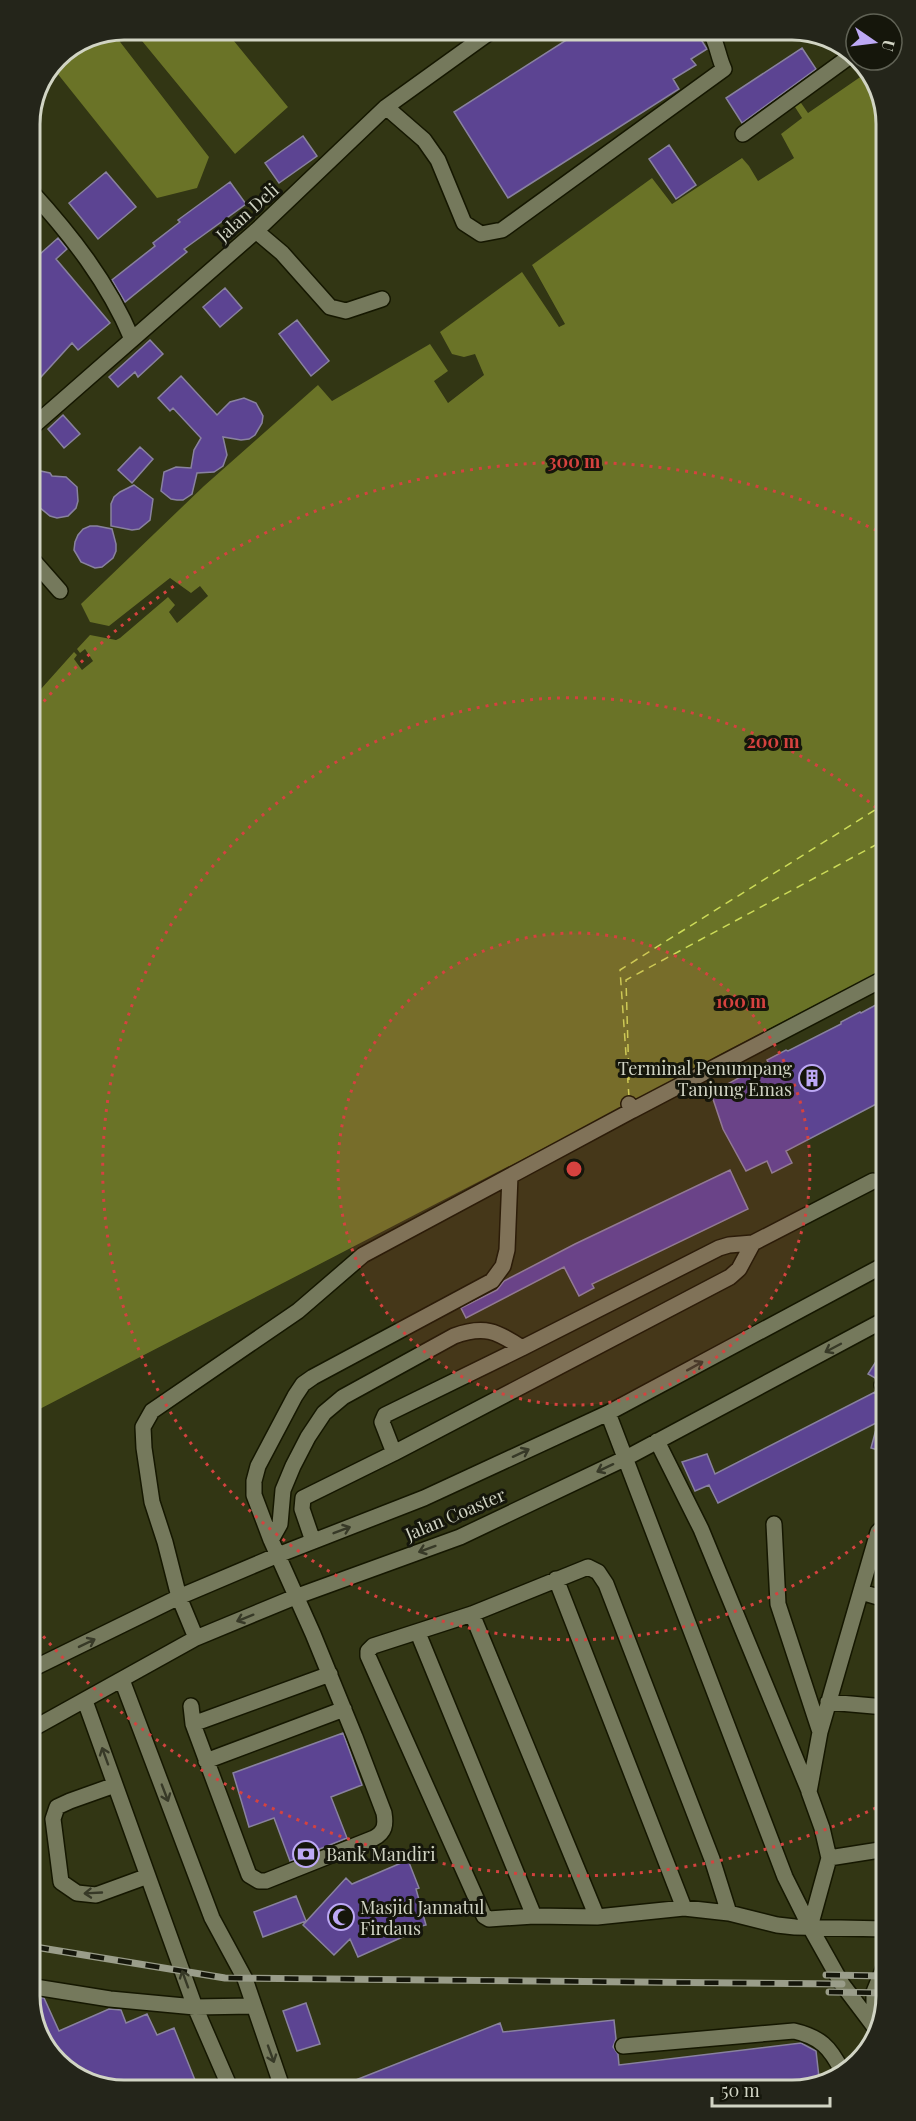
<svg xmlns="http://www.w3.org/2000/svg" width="916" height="2121" viewBox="0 0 916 2121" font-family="'Playfair Display',serif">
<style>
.built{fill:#323614}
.water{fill:#6a7327}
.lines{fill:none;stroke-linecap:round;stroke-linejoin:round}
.ferry{stroke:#ccdb58;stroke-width:1.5;stroke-dasharray:8 6;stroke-linecap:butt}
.building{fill:#5c4492;stroke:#89829f;stroke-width:1.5}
.minor-casing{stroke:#151700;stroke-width:18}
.minor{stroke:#75795c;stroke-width:15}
.rail-casing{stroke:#9a9d8a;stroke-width:7}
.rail{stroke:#15160b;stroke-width:4.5;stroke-dasharray:14;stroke-linecap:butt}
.oneway{stroke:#373927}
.ring{fill:none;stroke:#d5423f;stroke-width:3;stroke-dasharray:3 6}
.labels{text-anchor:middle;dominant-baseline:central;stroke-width:6;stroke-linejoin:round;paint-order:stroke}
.street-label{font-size:18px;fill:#d1d4c4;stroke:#15160b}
.poi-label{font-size:18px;fill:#d1d4c4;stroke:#15160b;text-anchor:start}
.rim{fill:none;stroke:#d1d4c4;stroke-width:3}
.centre{fill:#d5423f;stroke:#15160b;stroke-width:3}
.ring-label{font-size:18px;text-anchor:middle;font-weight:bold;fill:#d5423f;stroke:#15160b;stroke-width:6;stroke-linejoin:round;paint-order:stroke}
</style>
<rect width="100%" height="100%" fill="#2c2f15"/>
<!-- built -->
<path class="built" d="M124,30H133L235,154L288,107L225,30H798L849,50L866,73L808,113L793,104L802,118L781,134L794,158L758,181L749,166L741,158L672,204L652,178L532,266L565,324L559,327L522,273L441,332L475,354L484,375L448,403L434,381L430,345L332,401L318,385L109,626L170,578L191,593L200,585L208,597L177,623L169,612L168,597L120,638L85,648L94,660L82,670L73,659L74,652L32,699L30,118L53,68L158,198L209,157L114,34Z
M883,970L886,1997L870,2050L823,2086L118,2091L35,2028L34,1412L629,1104L724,1052Z"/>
<!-- water -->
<path class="water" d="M133,30H225L288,107L235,154Z
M114,34L209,157L197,188L157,198L53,68L58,57Z
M866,73L881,93L883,970L724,1052L629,1104L34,1412L32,699L74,652L77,655L74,659L82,670L93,661L85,649L80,653L77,649L90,635L116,640L120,638L168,597L175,605L169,612L177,623L208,596L200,586L191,593L170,578L109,626L90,622L81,604L204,486L318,385L332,401L430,344L448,371L434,381L448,403L484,375L475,354L464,357L452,354L440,332L522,272L559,327L565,324L532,265L652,178L672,204L742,158L749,166L758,181L794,158L781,134L802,118L793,104L799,100L808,113Z"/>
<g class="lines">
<!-- ferry -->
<path class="ferry" d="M629,1080L626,980L883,841
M629,1097L620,970L883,805"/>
</g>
<!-- building -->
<path class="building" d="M582,30H674L680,40L695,30L707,49L691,59L696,65L673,79L679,89L508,198L454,112Z
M802,48L816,69L742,123L726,98Z
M303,136L317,156L279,183L265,163Z
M669,145L696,185L676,199L649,159Z
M106,172L136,207L98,239L69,203Z
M230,182L246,204L184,249L187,252L125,302L112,280L155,246L153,243L180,222L178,220Z
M58,238L67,249L56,259L110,323L78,350L72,343L31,388V262Z
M225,288L242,308L220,327L203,307Z
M297,320L329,361L311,376L279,334Z
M150,340L163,354L138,377L135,372L118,387L109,377Z
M181,376L217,415L230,402L244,398L256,403L263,416L262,423L255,435L249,439L241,440L223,437L227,455L223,466L214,472L197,473L192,494L183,500H177L171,499L161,491L164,472L176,467L191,468L194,450L201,438L173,408L170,411L158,398Z
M63,415L80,434L64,448L48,429Z
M140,447L153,459L132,483L118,470Z
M31,469L50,473L52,476L66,477L77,487L78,501L76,508L68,516L57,518L50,516L39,507L31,482Z
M134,485L153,499L150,520L139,529L132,530L111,526V504L114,497L120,492Z
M90,526H97L112,529L116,544V551L113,558L102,567L95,568L81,562L74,550L75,542L78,535L83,529Z
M883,1001L884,1100L786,1151L792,1163L772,1173L767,1161L746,1171L723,1129L711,1093L768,1062L767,1060L786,1050L788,1051L841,1024V1022L860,1012L861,1013Z
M730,1170L748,1209L592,1284L594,1288L579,1296L564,1267L466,1318L461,1308L497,1290L504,1281L575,1244Z
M884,1349V1374L875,1378L868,1374Z
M875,1392L884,1408L885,1452L871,1448L878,1422L718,1503L709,1485L695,1491L682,1462L707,1454L715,1474Z
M343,1733L362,1785L331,1797L347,1838L290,1861L274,1818L249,1827L233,1773Z
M408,1860L419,1888L416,1889L426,1925L405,1930L407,1935L358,1957L350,1939L334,1955L303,1925L346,1878L352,1884Z
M296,1896L306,1921L263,1937L254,1912Z
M35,1997L44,1998L59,2031L109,2009L121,2010L126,2023L147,2014L157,2035L174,2028L199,2090L118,2091L67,2072L35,2028Z
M306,2003L320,2044L297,2051L283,2011Z
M614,2020L616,2039L613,2047L618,2054L619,2065L801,2043L816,2051L820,2086L333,2089L500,2023L503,2032Z"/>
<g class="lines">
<defs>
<path id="minor" d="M386,107L424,140L438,160L464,223L481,234L502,230L724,69C718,57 717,41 709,30
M743,134L853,54
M30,190C71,235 108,282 132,339
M256,231L282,253L330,307L346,311L382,299
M31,428L256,231L386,107L493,30
M31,558L60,591
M629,1104L633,1110L883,979
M753,1243L873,1181
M882,1385L884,1383
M608,1413L785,1877L810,1927L842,1984L876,2029
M657,1441L701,1529L809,1791
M774,1524L778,1604L820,1732
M271,1540L280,1524L283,1490L293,1466L308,1437L324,1413L343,1397L454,1336C484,1325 497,1331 522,1348L719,1248L729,1245L753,1243L739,1269L730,1277L394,1453L382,1422L385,1415L522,1348
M313,1541L302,1509L303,1498L394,1453
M556,1579L684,1908
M861,1592L885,1599
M472,1614L597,1917
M418,1633L534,1916
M196,1638L179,1597L165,1542L152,1502L144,1448L143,1427L152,1411L298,1311L363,1255L633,1110
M34,1668L179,1597L278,1555L424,1498L608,1413L884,1265
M122,1680L212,1918L245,1979L283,2090
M85,1701L195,2007L231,2090
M828,1702L885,1707
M191,1706L193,1724L249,1875L259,1881H266L374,1838C385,1832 386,1825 384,1813L355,1737L313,1634L271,1540L254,1495V1481L258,1466L295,1396L303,1384L313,1377L492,1281L503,1266L507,1250L510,1176
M193,1724L330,1674
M34,1728L196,1638L295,1597L460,1537L626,1458L884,1320
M206,1761L344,1709
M115,1785L70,1801L57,1807L53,1819L61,1882L77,1893L96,1895L148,1876
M829,1858L886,1849
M729,1913L684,1908L597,1917L534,1916L489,1919L484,1916L368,1656V1651L373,1646L472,1614L588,1567L598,1572L606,1584L712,1859L729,1913L777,1925L795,1927L886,1929
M810,1927L829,1858L822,1828L809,1792L820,1732L878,1532L885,1525
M35,1987L110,1999L195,2007L253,2006
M874,2026V1992L886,1962
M623,2046L794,2031C820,2037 830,2047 842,2071"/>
</defs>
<!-- minor casing -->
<use href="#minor" class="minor-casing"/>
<!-- minor -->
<use href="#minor" class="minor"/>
<defs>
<path id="rail" d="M35,1947L225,1978L842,1984
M826,1975L886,1976
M829,1992L886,1993"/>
</defs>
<!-- rail casing -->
<use href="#rail" class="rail-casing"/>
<!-- rail -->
<use href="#rail" class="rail"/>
</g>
<!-- one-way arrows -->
<defs><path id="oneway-shaft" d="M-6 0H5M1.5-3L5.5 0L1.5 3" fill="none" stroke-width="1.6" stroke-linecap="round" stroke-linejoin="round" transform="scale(1.5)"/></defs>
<g class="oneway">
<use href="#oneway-shaft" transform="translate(833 1348) rotate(152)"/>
<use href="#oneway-shaft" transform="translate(695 1366) rotate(-29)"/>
<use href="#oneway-shaft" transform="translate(521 1453) rotate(-25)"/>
<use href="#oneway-shaft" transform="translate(605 1468) rotate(155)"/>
<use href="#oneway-shaft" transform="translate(342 1530) rotate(-21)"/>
<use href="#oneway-shaft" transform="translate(427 1549) rotate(160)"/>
<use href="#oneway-shaft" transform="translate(245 1618) rotate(158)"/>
<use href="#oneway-shaft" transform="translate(87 1643) rotate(-26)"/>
<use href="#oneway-shaft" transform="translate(105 1756) rotate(-110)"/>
<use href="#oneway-shaft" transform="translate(165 1793) rotate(69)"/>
<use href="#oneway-shaft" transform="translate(93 1893) rotate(177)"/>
<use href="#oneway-shaft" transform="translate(185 1979) rotate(-110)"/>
<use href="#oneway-shaft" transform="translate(271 2054) rotate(70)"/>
</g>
<!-- distance rings -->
<circle cx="574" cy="1169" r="236" fill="#d5423f" fill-opacity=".12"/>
<g class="ring">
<circle cx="574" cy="1169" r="236"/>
<path d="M883 1524A471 471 0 1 1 880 811"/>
<path d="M884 1804A707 707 0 0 1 36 1628M32 715A707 707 0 0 1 878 531"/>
</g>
<!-- icons -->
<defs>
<symbol id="building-ring" viewBox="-11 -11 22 22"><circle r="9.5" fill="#15160b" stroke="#bda9f5" stroke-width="1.5"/><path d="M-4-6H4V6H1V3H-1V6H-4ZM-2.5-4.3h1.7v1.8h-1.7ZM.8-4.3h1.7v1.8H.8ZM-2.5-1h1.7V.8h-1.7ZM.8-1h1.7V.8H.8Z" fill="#bda9f5"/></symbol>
<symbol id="bank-ring" viewBox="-11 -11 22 22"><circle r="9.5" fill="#15160b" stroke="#bda9f5" stroke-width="1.5"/><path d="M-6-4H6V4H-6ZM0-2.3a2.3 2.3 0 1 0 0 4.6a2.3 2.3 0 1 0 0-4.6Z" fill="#bda9f5"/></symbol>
<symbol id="mosque-ring" viewBox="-11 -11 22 22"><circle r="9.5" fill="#15160b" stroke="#bda9f5" stroke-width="1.5"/><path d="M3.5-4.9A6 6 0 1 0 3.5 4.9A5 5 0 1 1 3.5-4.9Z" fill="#bda9f5"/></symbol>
</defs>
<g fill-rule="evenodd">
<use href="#building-ring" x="797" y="1063" width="30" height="30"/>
<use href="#bank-ring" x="291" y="1839" width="30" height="30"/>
<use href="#mosque-ring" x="326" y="1902" width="30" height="30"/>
</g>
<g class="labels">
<!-- street labels -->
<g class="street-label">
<text transform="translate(247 212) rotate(-42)">Jalan Deli</text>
<text transform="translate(455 1514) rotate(-23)">Jalan Coaster</text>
</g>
<!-- poi labels -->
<g class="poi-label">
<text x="792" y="1068" text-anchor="end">Terminal Penumpang<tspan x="792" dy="21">Tanjung Emas</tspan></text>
<text x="326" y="1854">Bank Mandiri</text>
<text x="360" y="1907">Masjid Jannatul<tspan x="360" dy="21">Firdaus</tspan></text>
</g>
</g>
<!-- crop -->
<path d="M0 0H916V2121H0ZM124 40H792A84 84 0 0 1 876 124V1996A84 84 0 0 1 792 2080H124A84 84 0 0 1 40 1996V124A84 84 0 0 1 124 40Z" fill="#24251a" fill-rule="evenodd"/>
<path class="rim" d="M124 40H792A84 84 0 0 1 876 124V1996A84 84 0 0 1 792 2080H124A84 84 0 0 1 40 1996V124A84 84 0 0 1 124 40Z"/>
<circle cx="574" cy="1169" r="9" class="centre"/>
<g class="ring-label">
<text x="574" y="468">300 m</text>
<text x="773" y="748">200 m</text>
<text x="741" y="1008">100 m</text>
</g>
<!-- north arrow -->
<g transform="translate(874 42) rotate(104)"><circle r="28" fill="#15160b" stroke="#606255" stroke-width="1.5"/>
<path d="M0-4.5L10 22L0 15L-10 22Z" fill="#bda9f5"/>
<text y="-9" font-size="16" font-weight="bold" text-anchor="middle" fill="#d1d4c4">U</text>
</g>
<!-- scale -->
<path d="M712 2097v9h118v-9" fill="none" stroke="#d1d4c4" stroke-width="3"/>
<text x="721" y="2097" font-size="18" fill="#d1d4c4" stroke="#15160b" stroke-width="4.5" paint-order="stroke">50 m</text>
</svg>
